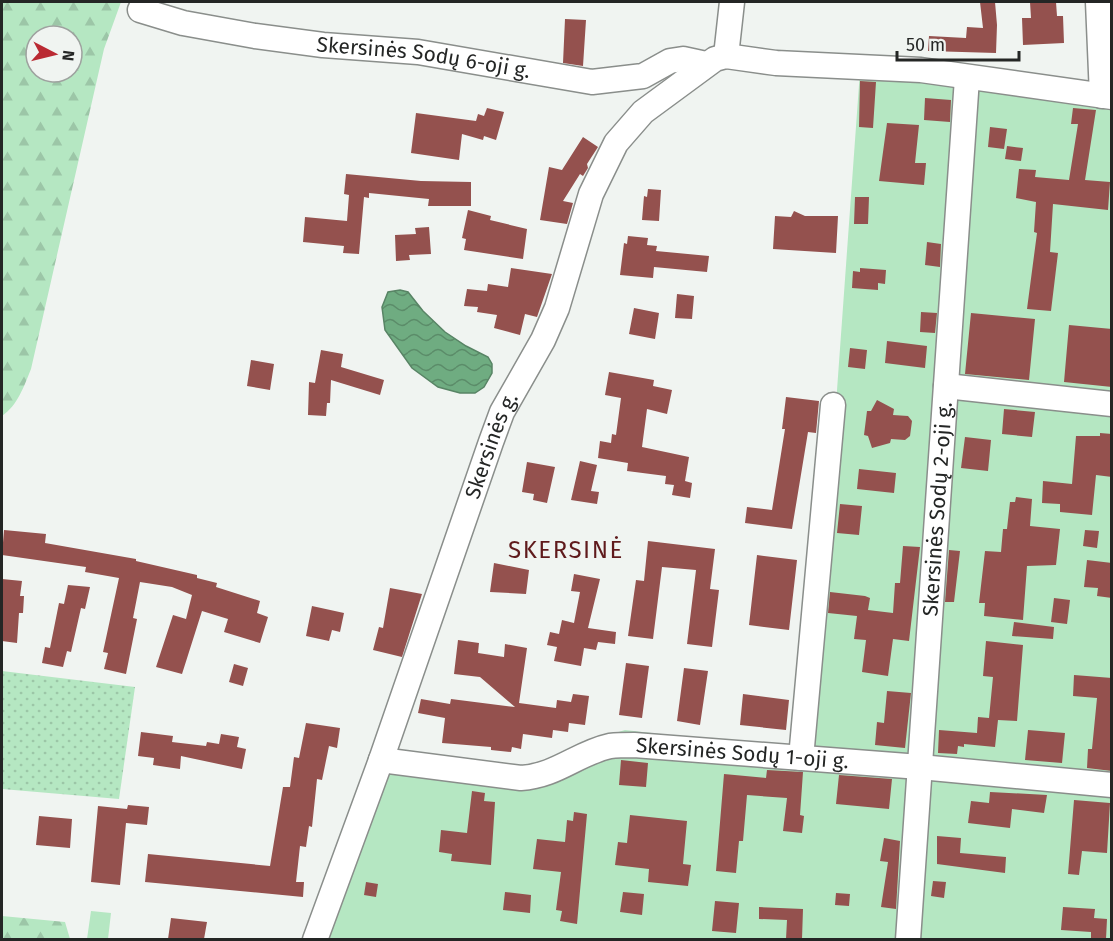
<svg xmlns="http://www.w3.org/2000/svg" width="1113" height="941" viewBox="0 0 1113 941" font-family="'Fira Sans',sans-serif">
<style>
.grass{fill:url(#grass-dots)}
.forest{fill:url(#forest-firs);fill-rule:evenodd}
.garden{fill:#b5e7c2}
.water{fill:url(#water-waves);stroke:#588465;stroke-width:1.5}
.building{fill:#94514e}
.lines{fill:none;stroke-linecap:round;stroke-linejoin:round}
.minor-casing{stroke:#8a8e8b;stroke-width:27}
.minor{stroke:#fff;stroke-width:24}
.labels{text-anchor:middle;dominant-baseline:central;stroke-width:6;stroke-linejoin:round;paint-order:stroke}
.street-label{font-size:21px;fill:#242625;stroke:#f0f4f1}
.quarter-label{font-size:24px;letter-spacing:1.5px;fill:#5f1a1c;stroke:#f0f4f1}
</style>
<defs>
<pattern id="grass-dots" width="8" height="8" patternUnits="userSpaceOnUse" patternTransform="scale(1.5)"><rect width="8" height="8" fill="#b5e7c2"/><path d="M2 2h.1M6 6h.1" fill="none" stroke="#9cc6a7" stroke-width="1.8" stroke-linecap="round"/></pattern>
<pattern id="forest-firs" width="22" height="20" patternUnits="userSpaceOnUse" patternTransform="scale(1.5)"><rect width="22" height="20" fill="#b5e7c2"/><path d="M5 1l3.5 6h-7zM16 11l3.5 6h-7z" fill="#9cc6a7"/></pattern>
<pattern id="water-waves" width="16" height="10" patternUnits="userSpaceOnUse" patternTransform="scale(1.5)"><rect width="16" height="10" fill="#6fac81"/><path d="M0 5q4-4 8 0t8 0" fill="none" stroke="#5b8c69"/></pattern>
</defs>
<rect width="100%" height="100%" fill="#f0f4f1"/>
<!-- grass -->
<path class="grass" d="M2,671L135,687L119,799L2,789Z"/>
<!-- forest -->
<path class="forest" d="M2,2H121L104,49L31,369C24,386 18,405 2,416ZM36,36H72V72H36Z
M2,916L65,922L70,939H2Z"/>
<!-- garden -->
<path class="garden" d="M1089,2H1111V939L323,940L390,749L519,771L535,768L589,741L625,730L811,751L860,71L1093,101Z
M91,911L111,913L108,939H87Z"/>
<!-- water -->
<path class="water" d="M400,290L408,292L423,311L445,332L466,346L488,357L492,364V373L484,387L475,393H460L438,387L412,368L385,330L382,307L388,292Z"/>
<!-- building -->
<path class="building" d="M980,2H995L997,25L996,53L928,51L929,36L966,38L967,27L983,28Z
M1030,2H1056L1057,16H1063L1064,43L1023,45L1022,18H1031Z
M565,19L586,20L583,66L563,63Z
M860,81L876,82L873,128L859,127Z
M925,98L951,100L950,122L924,120Z
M487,108L504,112L496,140L484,136L483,140L462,134L459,160L411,153L416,113L476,121L478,114L484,116Z
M1073,108L1096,110L1085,180L1110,182L1108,210L1053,204L1050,252L1058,253L1051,311L1027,309L1037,233L1034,232L1036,202L1016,198L1019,169L1036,170L1035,177L1069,180L1078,124H1071Z
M887,123L919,125L915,163H926L924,185L879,181Z
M990,127L1007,129L1004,149L988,147Z
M583,137L598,147L587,164L588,168L583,176L580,174L563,201L573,203L567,224L540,220L549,167L562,170Z
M1007,146L1023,148L1021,161L1005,159Z
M346,174L421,181L471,182V206H428L429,199L369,193V198L364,197L359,254L343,253L344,246L303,242L305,217L347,221L349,195L344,194Z
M648,189L661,190L659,221L642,220L644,196L647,197Z
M855,197H869L868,224H854Z
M468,210L491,216L490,220L527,229L523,259L464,250L466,239L462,238Z
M794,211L805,216H838L836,253L773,249L775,216L791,217Z
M429,227L431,254L409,255L410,260L396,261L395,235L416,234L415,228Z
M628,236L648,238L647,245L657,246L656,251L709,256L707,272L654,267L653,278L620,275L624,243L627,244Z
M927,242L941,244L940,267L925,265Z
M511,268L552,274L537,317L525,314L520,335L494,328L497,315L477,312L478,307L464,306L467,289L487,291L488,284L508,287Z
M860,268L886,270L885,284L878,283V290L852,288L853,271L860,272Z
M677,294L694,296L692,319L675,318Z
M634,308L659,313L655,339L629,334Z
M921,312L937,313L935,333L920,332Z
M971,313L1035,319L1029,380L965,374Z
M1069,325L1112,329V387L1064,382Z
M887,341L927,346L925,368L885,363Z
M850,348L867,350L865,369L848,367Z
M321,350L343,354L341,367L384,380L380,395L331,380L330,403H327L326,416L308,415L309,382L315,383Z
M251,360L274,364L270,390L247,386Z
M609,372L654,380L653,386L672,390L667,414L647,409L642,447L689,457L685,481L692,483L690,498L672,495L674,485L665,484L666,476L627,471L628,463L598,458L600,441L611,443L612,434L616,435L621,398L605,395Z
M786,397L819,401L816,433L808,432L792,529L745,523L747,507L772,510L785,429H782Z
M877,400L894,409L893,415L908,416L912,421L910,436L905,440L891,439L890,443L872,448L868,436L864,435L867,411H871Z
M1004,409L1035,412L1032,437L1002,434Z
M1100,433L1112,434V477L1096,475L1092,515L1060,512V504L1042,503L1043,481L1072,484L1076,436H1100Z
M965,437L991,440L988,471L961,468Z
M580,461L597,465L591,491L599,492L597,504L571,500Z
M527,462L555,467L547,503L533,500L534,494L522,492Z
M859,469L896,473L894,493L857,489Z
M1016,497L1032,499L1030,526L1060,529L1056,565L1027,566L1023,620L984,616L985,603H979L985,551L1001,552L1003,529H1007L1010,502H1015Z
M840,504L862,506L859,535L837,533Z
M4,530L46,534L45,543L136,559V561L197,575V578L217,583L216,587L260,601L257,613L268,617L260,643L224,632L228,619L202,611L182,674L156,667L173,615L186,619L192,595L172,587L140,582L133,618L137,619L126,674L104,669L108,653L103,652L119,578L85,572L86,567L2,555Z
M1085,530L1099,531L1097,548L1083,546Z
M648,541L715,549L710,589L719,590L712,647L687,644L696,570L662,567L653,639L628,636L636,580L644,581Z
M903,546L920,547L909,641L893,639L888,676L862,672L866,640L854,639L857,616L828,613L830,592L865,596L870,598L868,610L893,613L895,583H900Z
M949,550L960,551L954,602H945Z
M757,555L797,560L789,630L749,625Z
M1087,560L1112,563V598L1097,596L1098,588L1084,587Z
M494,563L529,570L526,594L490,592Z
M574,574L600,579L588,628L616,632L615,644L598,642L596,650L584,648L581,666L554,661L557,647L547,645L550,632L559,634L562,620L574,623L580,592L571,591Z
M2,579L22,581L20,596H24L23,613H19L17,643L2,641Z
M68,585L90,587L85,609L81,608L71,652L67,651L63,667L42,663L45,647L50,648L59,603L64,604Z
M390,588L422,594L402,657L373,650L379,627L383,628Z
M1054,598L1070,600L1067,624L1051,622Z
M312,606L344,613L340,632L332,630L329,641L306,636Z
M1014,622L1054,627L1053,639L1012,636Z
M458,640L479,643L478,653L504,657L505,644L527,648L519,703L556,708L557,700L571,702L573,694L589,696L585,725L569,723L568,732L553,730L552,738L523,734L521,749L512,747L511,752L491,750V747L442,743L445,718L418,713L421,699L450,704L451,699L515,707L480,677L454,674Z
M986,641L1023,645L1017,721L998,720L995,747L964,744V747L958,746L957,754L938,753L939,730L977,733L978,717L989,718L993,677L983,676Z
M626,663L649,666L642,718L619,715Z
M234,664L248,668L243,686L229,682Z
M684,668L708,671L700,725L677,721Z
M1074,675L1112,678V771L1087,768L1088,749H1092L1097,698L1073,696Z
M887,691L911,693L905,748L875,745L877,722L884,723Z
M743,694L789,700L786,730L740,725Z
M306,723L340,728L337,748L329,746L322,780L317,779L312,827L309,826L306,847L300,846L296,882H304L303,897L145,882L148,854L270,866L283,787H290L294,757L299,758Z
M1028,730L1065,733L1062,763L1025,760Z
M141,732L173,736L172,742L206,746L207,742L219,744L221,734L239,737L237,747L246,749L242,769L181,756L180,769L153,765L154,758L138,756Z
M621,760L648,763L646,787L619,785Z
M767,770L803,772L800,815L804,816L802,833L783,831L787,798L747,795L743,841H739L736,873L716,871L724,774L766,778Z
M839,775L892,779L889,809L836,804Z
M472,791L485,793L484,801L495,802L491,865L451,861L452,854L439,852L441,830L467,833Z
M990,792L1047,795L1044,813L1012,809L1010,828L968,823L971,801L989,803Z
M1074,800L1110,803L1107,853L1082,851L1079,875L1068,874Z
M128,805L149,807L147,825L126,823L120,885L91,882L98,806L127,809Z
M574,812L587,814L577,924L560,921L562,911L556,910L561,872L533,869L537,839L565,842L567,820L573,821Z
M630,815L687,821L683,864L691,865L688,886L648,882L649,869L615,865L618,842L627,843Z
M39,816L72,819L70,848L36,845Z
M937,836L961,838L960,853L1006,857L1005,873L937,864Z
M884,838L900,841L896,909L881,907L888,862L880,861Z
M933,881L946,882L944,898L931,896Z
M366,882L378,884L376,897L364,895Z
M505,892L531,895L530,913L503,910Z
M623,892L644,894L642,915L620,912Z
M836,893L850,894L849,906L835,905Z
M715,901L739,903L736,933L712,931Z
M759,907L803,909L802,939H786L787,920L759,919Z
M1063,907L1095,909L1094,918L1107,919L1106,939L1091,938V932L1061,930Z
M171,918L207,922L204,939H168Z"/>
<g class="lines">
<defs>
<g id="minor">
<path d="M1098,2L1102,96"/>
<path id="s1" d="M140,10L183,23L255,36L323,45L418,52L592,82L643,76L670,61L683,59L706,64"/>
<path d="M726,56L732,2"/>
<path d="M946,386L1112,404"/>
<path d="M801,758L833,405"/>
<path id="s2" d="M381,760L521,778C556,776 578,753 610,746C618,745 626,745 634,745L920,767L1112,785"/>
<path id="s3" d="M315,940L381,760L491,442L502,412L543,340L557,308L591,194L616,143L643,112L715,59L726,56L776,63L921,70L1112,97"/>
<path id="s4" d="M908,940L967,78"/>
</g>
</defs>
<!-- minor casing -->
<use href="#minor" class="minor-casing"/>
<!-- minor -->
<use href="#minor" class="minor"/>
</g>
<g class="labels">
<!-- street labels -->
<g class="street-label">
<text stroke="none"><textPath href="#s1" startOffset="288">Skersinės Sodų 6-oji g.</textPath></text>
<text stroke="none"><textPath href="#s3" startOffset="525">Skersinės g.</textPath></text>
<text stroke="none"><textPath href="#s4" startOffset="432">Skersinės Sodų 2-oji g.</textPath></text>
<text stroke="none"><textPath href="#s2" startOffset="369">Skersinės Sodų 1-oji g.</textPath></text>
</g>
<!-- quarter labels -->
<g class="quarter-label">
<text x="566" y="550">SKERSINĖ</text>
</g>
</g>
<!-- border -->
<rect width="1113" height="941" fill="none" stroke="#242625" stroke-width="6"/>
<!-- north arrow -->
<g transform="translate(54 54) rotate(97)"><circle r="28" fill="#f0f4f1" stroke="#9ea29f" stroke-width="1.5"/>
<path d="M0-4.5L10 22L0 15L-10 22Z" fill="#ba2a33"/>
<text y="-9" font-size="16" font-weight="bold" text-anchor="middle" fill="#242625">N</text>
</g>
<!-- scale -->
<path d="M897 51v9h122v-9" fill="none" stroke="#242625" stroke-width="3"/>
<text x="906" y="51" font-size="18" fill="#242625" stroke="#f0f4f1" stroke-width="4.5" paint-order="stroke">50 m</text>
</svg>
